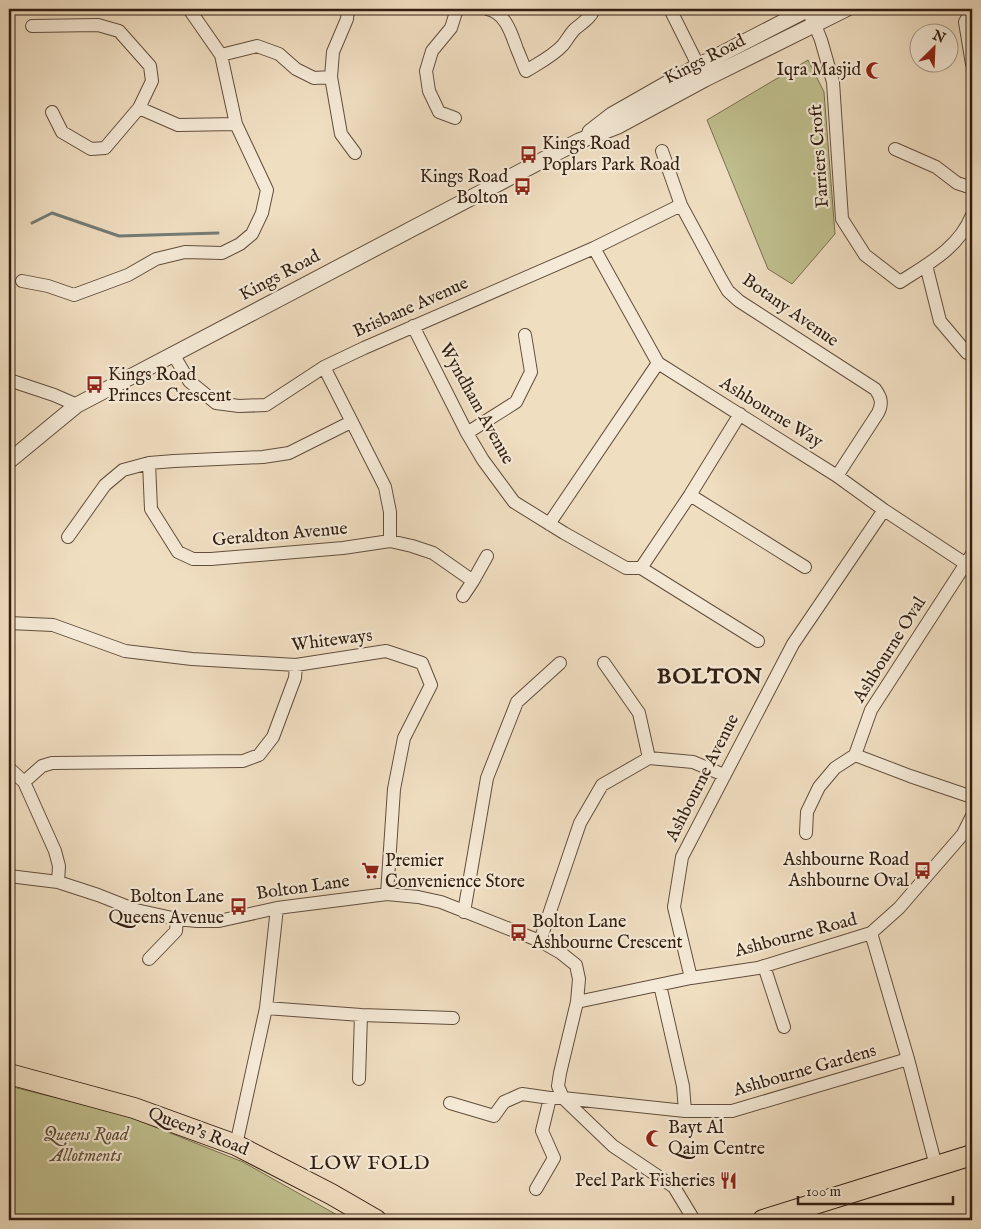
<svg xmlns="http://www.w3.org/2000/svg" width="981" height="1229" viewBox="0 0 981 1229" font-family="'IM FELL English',serif">
<style>
.green{fill:#c0bf8e;stroke:#796e50}
.lines{fill:none;stroke-linecap:round;stroke-linejoin:round}
.stream{stroke:#727c77;stroke-width:3}
.minor-casing{stroke:#624e3d;stroke-width:14}
.tertiary-casing{stroke:#624e3d;stroke-width:17}
.primary-casing{stroke:#321e11;stroke-width:22}
.trunk-casing{stroke:#321e11;stroke-width:22}
.minor{stroke:#f5ead7;stroke-width:12}
.tertiary{stroke:#f5ead7;stroke-width:15}
.primary{stroke:#f0dec1;stroke-width:20}
.trunk{stroke:#f0dec1;stroke-width:20}
.labels{text-anchor:middle;dominant-baseline:central;stroke-width:4.5;stroke-linejoin:round;paint-order:stroke}
.street-label{font-size:18px;fill:#321e11;stroke:#f5ead7}
.poi-label{font-size:18px;fill:#321e11;stroke:#f5ead7;text-anchor:end}
.park-label{font-size:18px;font-style:italic;fill:#5d4e36;stroke:#f5ead7}
.quarter-label{font-size:20px;letter-spacing:1px;fill:#321e11;stroke:#f5ead7}
.district-label{font-size:22px;font-weight:bold;letter-spacing:1px;fill:#321e11;stroke:#f5ead7}
</style>
<rect width="100%" height="100%" fill="#f0dec1"/>
<filter id="stains"><feTurbulence type="fractalNoise" baseFrequency=".004" numOctaves="4"/><feColorMatrix values="0 0 0 0 .2 0 0 0 0 .09 0 0 0 0 .02 0 0 0 .5 -.17"/></filter>
<radialGradient id="worn" r=".72"><stop offset=".6" stop-color="#630" stop-opacity="0"/><stop offset="1" stop-color="#630" stop-opacity=".3"/></radialGradient>
<!-- green -->
<path class="green" d="M808,60L824,92L835,234L792,284L768,269L707,120Z
M9,1086L125,1115L243,1162L346,1220H9Z"/>
<g class="lines">
<!-- stream -->
<path class="stream" d="M32,223L52,213L119,236L218,233"/>
<defs>
<path id="minor" d="M348,9L347,19L333,52L331,77L341,134L355,153
M487,9C506,13 511,33 517,49C520,56 523,64 526,71C539,63 553,56 563,45C567,40 570,34 575,29C582,23 591,18 594,9
M670,9L702,73
M807,10L815,25L821,40L833,82L842,219L865,255L900,282C928,264 959,248 972,215
M972,10L965,22L972,64
M32,26L98,25L119,31L150,66L152,81L139,108
M221,55L257,46L279,54L296,69L314,78L331,77
M52,112L62,132L91,149L105,148L139,108L178,125L236,124
M455,118L439,112L429,91L426,71L432,51L451,28L457,9
M895,149L936,167L957,183L972,188
M662,151L681,205L721,279L728,291L739,301L875,389C881,397 883,403 878,413L837,476
M594,248L658,363L837,476L884,510L972,568
M926,265L940,321L967,353
M22,281L48,286L74,295L128,275L156,259L185,252L222,253L240,244L252,234L262,213L267,190L236,124L221,55L189,9
M413,326L467,433L483,460L514,502L564,533L626,568H641
M173,354L189,381L216,403L239,406L266,405L324,367L364,348L594,248L681,205
M324,367L385,487L390,512V541
M9,380L54,395L77,405
M467,433L516,402L531,372L525,335
M149,463L151,509L178,552L193,559H211L343,548L390,541L412,546L433,553L473,581
M690,495L805,567
M549,524L658,363
M68,537L105,485L123,470L149,463L174,461L263,457L289,453L351,422
M972,554L871,710L855,755L910,776L972,797
M641,568L690,495L740,414
M641,568L758,641
M463,596L473,581L487,556
M9,623L53,625L125,651L192,659L296,665L386,651L422,663L431,685L404,738L394,789L387,894
M604,663L639,713L649,758
M9,768L24,782L55,851L59,866L58,882
M24,782L42,766L52,763L243,761L259,755L273,737L295,678L296,665
M806,833L807,812L819,787L835,768L855,755
M9,876L58,882L98,895L136,910L177,919L197,921H219L277,908L387,894L418,897L441,902L540,941L561,953L576,965L579,979L577,1002L560,1073L558,1086L563,1098L613,1146L674,1187L694,1220
M464,912L487,778L517,702L560,663
M871,933L908,1059L936,1166
M540,941L580,823L602,785L649,758L693,762L724,775
M149,959L176,931L177,919
M764,966L784,1027
M691,978L674,907L682,857L793,644L884,510
M660,985L683,1086L685,1111
M577,1002L691,978L758,968L871,933L899,908L963,834L972,816
M266,1008L361,1015L453,1018
M359,1079L361,1015
M450,1103L494,1116L504,1102L522,1094L550,1098H563L685,1111H732L908,1059
M236,1145L266,1008L277,908
M536,1189L554,1158L542,1131L550,1098"/>
<path id="tertiary" d="M590,132L612,115L698,66L808,9
M9,461L77,405L579,141L618,126L705,79L846,9"/>
<path id="primary" d="M763,1220L972,1155"/>
<path id="trunk" d="M9,1074L134,1108L236,1145L331,1194L376,1220"/>
</defs>
<!-- minor casing -->
<use href="#minor" class="minor-casing"/>
<!-- tertiary casing -->
<use href="#tertiary" class="tertiary-casing"/>
<!-- primary casing -->
<use href="#primary" class="primary-casing"/>
<!-- trunk casing -->
<use href="#trunk" class="trunk-casing"/>
<!-- minor -->
<use href="#minor" class="minor"/>
<!-- tertiary -->
<use href="#tertiary" class="tertiary"/>
<!-- primary -->
<use href="#primary" class="primary"/>
<!-- trunk -->
<use href="#trunk" class="trunk"/>
</g>
<!-- icons -->
<defs>
<symbol id="mosque-bare" viewBox="-9 -9 18 18"><path d="M3.5-4.9A6 6 0 1 0 3.5 4.9A5 5 0 1 1 3.5-4.9Z" fill="#8f2418" stroke="#f5ead7" stroke-width="2.5" paint-order="stroke"/></symbol>
<symbol id="bus-bare" viewBox="-9 -9 18 18"><path d="M-5-6H5V4H4V6H2V4H-2V6H-4V4H-5ZM-3.5-4V0h7V-4ZM-3.5 1.2v1.5H-2V1.2ZM2 1.2v1.5H3.5V1.2Z" fill="#8f2418" stroke="#f5ead7" stroke-width="2.5" paint-order="stroke"/></symbol>
<symbol id="supermarket-bare" viewBox="-9 -9 18 18"><path d="M-6-5.5h2.5l.6 2H6L4.5 2H-2.5L-4.4-4H-6ZM-1.5 3.2a1.3 1.3 0 1 0 .1 0ZM3 3.2a1.3 1.3 0 1 0 .1 0Z" fill="#8f2418" stroke="#f5ead7" stroke-width="2.5" paint-order="stroke"/></symbol>
<symbol id="restaurant-bare" viewBox="-9 -9 18 18"><path d="M-5-6h1v4h1v-4h1v4h1v-4h1v5L-1.5 .5V6h-2V.5L-5-1ZM5-6V6H3V1.5H1.5Q1.5-4 5-6Z" fill="#8f2418" stroke="#f5ead7" stroke-width="2.5" paint-order="stroke"/></symbol>
</defs>
<g fill-rule="evenodd">
<use href="#mosque-bare" x="862" y="58" width="25" height="25"/>
<use href="#bus-bare" x="516" y="142" width="25" height="25"/>
<use href="#bus-bare" x="510" y="174" width="25" height="25"/>
<use href="#bus-bare" x="82" y="372" width="25" height="25"/>
<use href="#bus-bare" x="910" y="858" width="25" height="25"/>
<use href="#supermarket-bare" x="358" y="858" width="25" height="25"/>
<use href="#bus-bare" x="226" y="894" width="25" height="25"/>
<use href="#bus-bare" x="506" y="920" width="25" height="25"/>
<use href="#mosque-bare" x="642" y="1126" width="25" height="25"/>
<use href="#restaurant-bare" x="716" y="1168" width="25" height="25"/>
</g>
<g class="labels">
<!-- street labels -->
<g class="street-label">
<text transform="translate(705 60) rotate(-27)">Kings Road</text>
<text transform="translate(820 156) rotate(-94)">Farriers Croft</text>
<text transform="translate(280 276) rotate(-28)">Kings Road</text>
<text transform="translate(411 308) rotate(-24)">Brisbane Avenue</text>
<text transform="translate(790 311) rotate(35)">Botany Avenue</text>
<text transform="translate(476 404) rotate(61)">Wyndham Avenue</text>
<text transform="translate(771 413) rotate(32)">Ashbourne Way</text>
<text transform="translate(280 535) rotate(-5)">Geraldton Avenue</text>
<text transform="translate(332 641) rotate(-7)">Whiteways</text>
<text transform="translate(890 650) rotate(-58)">Ashbourne Oval</text>
<text transform="translate(703 778) rotate(-63)">Ashbourne Avenue</text>
<text transform="translate(303 888) rotate(-8)">Bolton Lane</text>
<text transform="translate(796 936) rotate(-15)">Ashbourne Road</text>
<text transform="translate(805 1071) rotate(-16)">Ashbourne Gardens</text>
<text transform="translate(198 1132) rotate(21)">Queen's Road</text>
</g>
<!-- poi labels -->
<g class="poi-label">
<text x="861" y="70">Iqra Masjid</text>
<text x="542" y="144" text-anchor="start">Kings Road<tspan x="542" dy="21">Poplars Park Road</tspan></text>
<text x="508" y="177">Kings Road<tspan x="508" dy="21">Bolton</tspan></text>
<text x="108" y="375" text-anchor="start">Kings Road<tspan x="108" dy="21">Princes Crescent</tspan></text>
<text x="909" y="860">Ashbourne Road<tspan x="909" dy="21">Ashbourne Oval</tspan></text>
<text x="385" y="861" text-anchor="start">Premier<tspan x="385" dy="21">Convenience Store</tspan></text>
<text x="224" y="897">Bolton Lane<tspan x="224" dy="21">Queens Avenue</tspan></text>
<text x="532" y="922" text-anchor="start">Bolton Lane<tspan x="532" dy="21">Ashbourne Crescent</tspan></text>
<text x="668" y="1128" text-anchor="start">Bayt Al<tspan x="668" dy="21">Qaim Centre</tspan></text>
<text x="715" y="1181">Peel Park Fisheries</text>
</g>
<!-- park labels -->
<g class="park-label">
<text x="86" y="1135">Queens Road<tspan x="86" dy="21">Allotments</tspan></text>
</g>
<!-- quarter labels -->
<g class="quarter-label">
<text x="370" y="1163">LOW FOLD</text>
</g>
<!-- district labels -->
<g class="district-label">
<text x="710" y="677">BOLTON</text>
</g>
</g>
<!-- margin -->
<rect width="981" height="1229" fill="none" stroke="#f0dec1" stroke-width="30"/>
<rect x="10" y="10" width="961" height="1209" fill="none" stroke="#321e11" stroke-width="2.5"/>
<rect x="15" y="15" width="951" height="1199" fill="none" stroke="#321e11"/>
<!-- north arrow -->
<g transform="translate(934 48) rotate(24)"><circle r="24" fill="#f5ead7" stroke="#a79888"/>
<path d="M0-4L9 19L0 12L-9 19Z" fill="#8f2418"/>
<text y="-8" font-size="14" font-weight="bold" text-anchor="middle" fill="#321e11">N</text>
</g>
<!-- scale -->
<path d="M798 1196v8h155v-8" fill="none" stroke="#321e11" stroke-width="2.5"/>
<text x="806" y="1196" font-size="15" fill="#321e11" stroke="#f5ead7" stroke-width="4" paint-order="stroke">100 m</text>
<rect width="100%" height="100%" filter="url(#stains)"/>
<rect width="100%" height="100%" fill="url(#worn)"/>
</svg>
